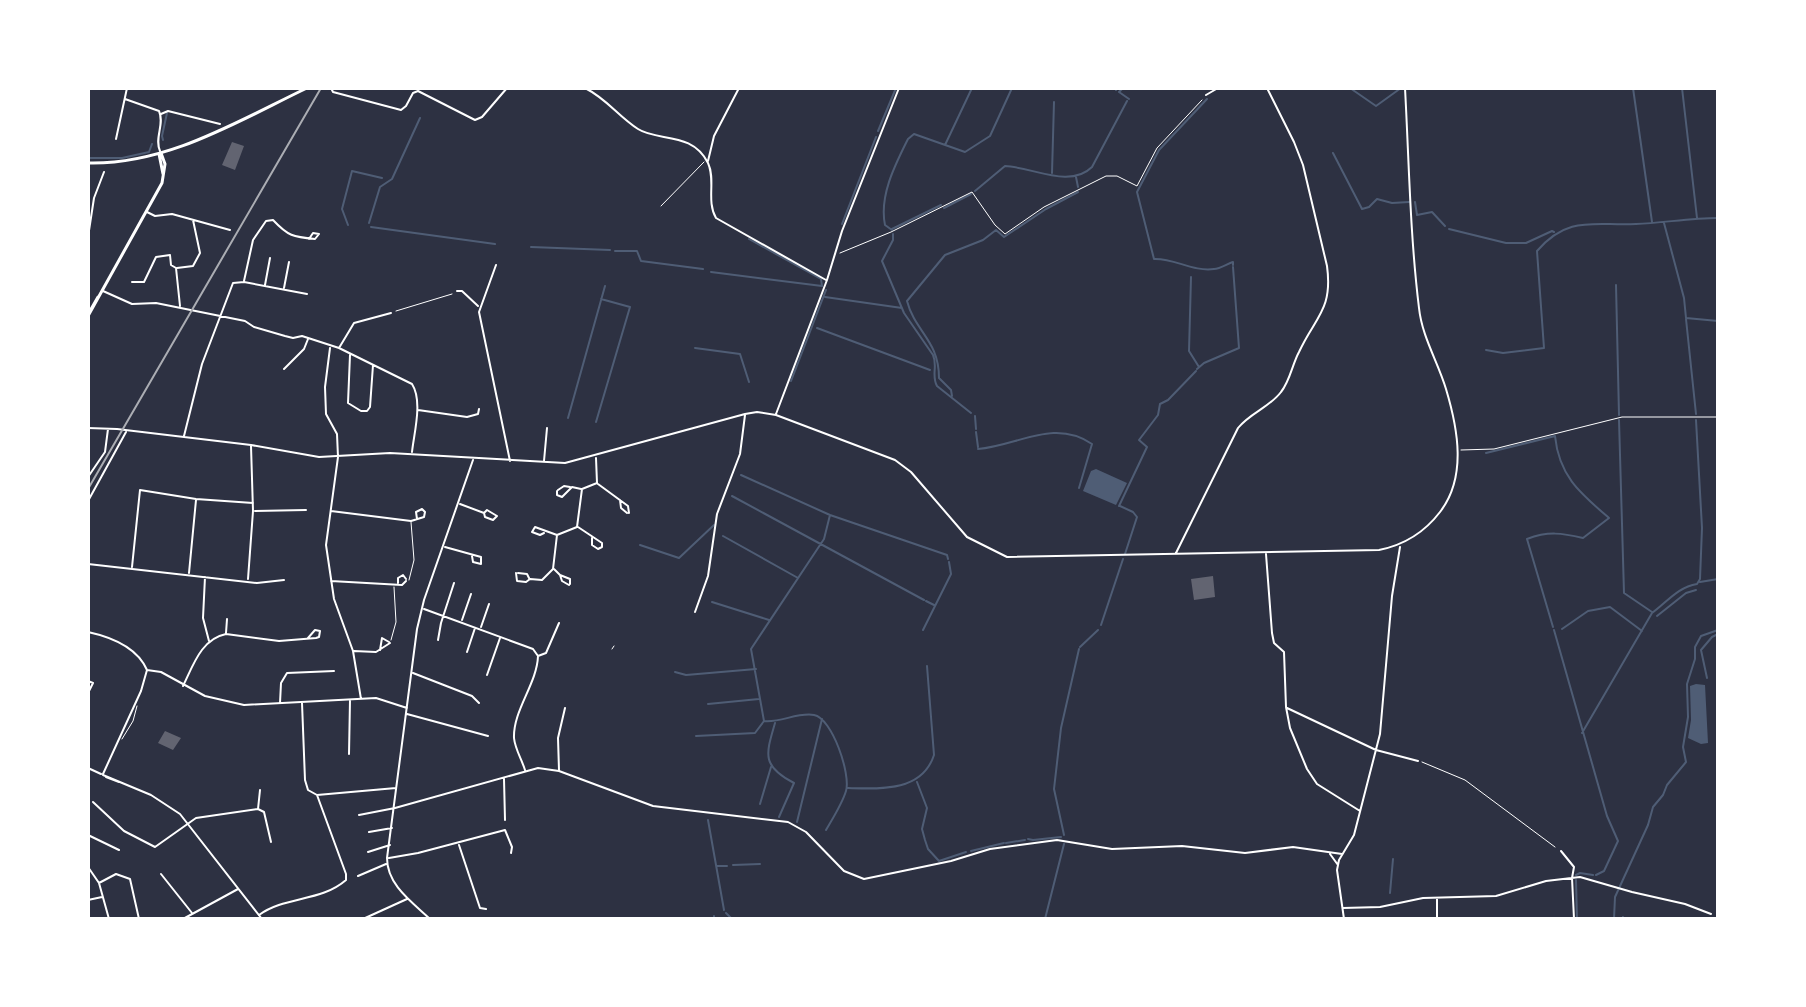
<svg xmlns="http://www.w3.org/2000/svg" width="1806" height="1007" viewBox="0 0 1806 1007" font-family="Overpass,sans-serif">
<style>
.water{fill:#4f5d75}
.lines{fill:none;stroke-linecap:round;stroke-linejoin:round}
.stream{stroke:#4f5d75;stroke-width:2}
.building{fill:#626471}
.path{stroke:#fff;stroke-width:1}
.service{stroke:#fff;stroke-width:1}
.minor{stroke:#fff;stroke-width:2}
.tertiary{stroke:#fff;stroke-width:2}
.secondary{stroke:#fff;stroke-width:3}
.rail{stroke:#abadb3;stroke-width:2}
</style>
<rect width="100%" height="100%" fill="#2d3142"/>
<!-- water -->
<path class="water" d="M1096,469L1127,483L1116,505L1083,491L1091,471Z
M1696,684L1705,685L1708,743L1701,744L1688,738L1691,720L1690,686Z"/>
<g class="lines">
<!-- stream -->
<path class="stream" d="M1115,88L1116,90
M1123,88L1119,92L1129,99
M1350,88L1376,106L1401,88
M1633,88L1652,222
M1682,88L1697,218
M1207,99L1159,150L1137,192L1154,259C1174,258 1193,272 1214,269C1220,269 1227,264 1233,262V265
M878,131L896,88
M163,140L162,136L167,113
M945,145L972,88
M1333,153L1362,209L1369,207L1377,199L1392,203L1409,202
M88,158H122L149,152L152,144
M1052,173L1054,102
M1076,177L1078,187
M975,191L1005,166C1032,167 1070,189 1092,167L1127,101
M1415,202L1417,215L1432,212L1445,226
M944,208L971,194
M369,223L380,187L392,179L420,118
M1664,223L1684,298L1686,318L1718,321
M842,224L876,137
M348,225L342,209L352,171L382,178
M371,227L495,244
M892,229L941,205
M1449,229L1506,243H1526L1552,231L1554,232
M892,230L885,225C879,196 895,165 908,139L914,134L965,152L990,136L1012,88
M893,234V240L882,261L904,313L933,355C938,366 931,375 937,386L971,413
M749,239L821,279L822,286
M531,247L610,250
M615,251H637L641,261L703,269
M711,272L822,286
M1191,277L1189,351L1199,367
M1616,285L1619,415
M825,297L902,308
M1686,319L1696,414
M817,328L930,370
M695,348L740,354L749,382
M1486,350L1503,353L1544,348L1537,251C1568,215 1594,226 1636,224C1663,223 1690,218 1718,218
M1197,369L1204,363L1239,348L1233,267
M791,381L826,290
M952,396L951,390L939,378C939,340 915,332 907,301L945,255L983,240L996,230L1004,237L1046,209L1078,192
M975,416L976,429
M568,418L605,286
M1619,420L1624,593L1652,612
M596,422L630,307L601,299
M976,432L978,447
M978,449C1017,446 1054,418 1092,444L1079,488
M1486,453L1555,436C1559,476 1580,493 1609,518L1583,538C1562,533 1548,531 1527,539L1553,627
M741,475L830,515L947,555L948,559
M732,496L924,600
M1119,506L1147,447L1139,440L1158,415L1160,404L1168,400L1196,371
M1120,506L1133,512L1137,517L1125,554
M723,536L798,578
M640,545L679,558L714,525
M1700,582L1718,579
M926,601L934,605
M712,602L769,620
M1657,616L1686,593L1696,590
M1101,625L1123,559
M1562,629L1588,611L1610,607L1642,631
M923,630L951,574L949,562
M1554,630L1607,816L1618,841L1604,871L1596,875
M1080,647L1098,630
M675,672L686,675L756,669
M1707,678L1701,650L1712,637L1718,634
M708,704L759,699
M775,723C766,754 761,766 794,783L779,817
M1582,733L1652,613C1667,602 1678,587 1697,584L1700,579L1702,528L1696,420
M696,736L755,733L764,721
M917,782L927,808L922,829L925,840L928,849L939,861L966,852
M848,788C880,789 922,792 934,755L927,666
M760,804L771,767
M708,820L724,910
M797,822L822,719
M826,830C833,818 842,804 846,791C851,774 832,718 814,715C798,712 780,723 764,721L751,649L824,539L830,515
M1064,835L1054,789L1061,728L1079,649
M1028,839L1033,840L1061,837
M1006,843L1025,840
M971,851L1004,843
M733,865L760,864
M717,866H727
M1576,875L1580,873L1593,875
M1576,880L1577,919
M1390,893L1393,859
M726,913L732,919
M714,916V919
M1623,917L1624,919
M1045,919L1064,844
M1614,919L1615,897L1648,825L1653,807L1663,795L1667,785L1686,762L1683,747L1688,717L1687,684L1695,659V647L1701,636L1718,630"/>
</g>
<!-- building -->
<path class="building" d="M232,142L244,146L235,170L222,165Z
M1213,576L1215,597L1194,600L1191,579Z
M165,731L181,738L173,750L158,743Z"/>
<g class="lines">
<!-- path -->
<path class="path" d="M840,253L891,232L972,192L995,225L1005,234L1044,207L1106,176H1117L1137,186L1157,148L1202,100
M396,311L452,294
M612,649L614,646
M1422,762L1465,780L1555,847"/>
<!-- service -->
<path class="service" d="M661,206L704,162
M1461,450L1494,449L1622,417H1718
M409,580L414,560L411,522
M391,640L396,622L394,587
M122,739L133,721L137,706"/>
<!-- minor -->
<path class="minor" d="M331,88L333,92L401,110L406,106L413,93L418,91L475,120L482,117L507,88
M585,88C607,99 618,116 638,129C658,142 692,131 708,163C716,180 706,201 716,218L826,280
M1206,95L1218,88
M125,99L159,111C165,124 154,138 160,151
M161,114L168,111L220,124
M116,139L127,88
M708,161L714,136L739,88
M147,212L155,216L172,214L230,230
M88,237L94,198L104,172
M496,265L479,312L510,461
M177,268L193,266L200,253L193,220
M244,281L253,240L266,221L273,220C288,236 293,237 315,239L319,234L313,233L309,239
M132,282H144L156,257L170,255L171,265L176,268L180,306
M265,285L270,258
M284,288L289,262
M103,291L132,304L156,303L245,321L254,327L285,336L293,338L302,336L339,348L412,384C423,401 414,433 412,452
M457,291H462L478,306
M330,348L325,387L326,414L337,434L338,457L326,545L334,599L353,651L361,699
M339,348L354,323L391,313
M350,355L348,403L361,411H367L370,407L373,365
M284,369L304,349L308,339
M418,410L467,417L478,414L479,409
M776,414L827,280L842,231L899,88
M88,428L117,429L251,445L319,457L390,453L565,463L745,414L757,412L776,415L895,460L911,472L967,537L1007,557L1379,550C1404,545 1424,533 1440,512C1467,477 1458,429 1446,389C1438,362 1422,337 1419,308C1410,235 1409,161 1405,88
M184,436L202,364L233,283L244,282L307,294
M544,461L547,428
M88,477L105,452L108,429
M598,484L628,506L629,513
M558,490L564,486L570,487
M557,491V495L562,497L572,487L581,489
M620,500L621,508L627,513
M88,501L126,432
M460,504L484,513L487,510L497,516L493,520L485,517L484,513
M255,511L306,510
M331,511L411,521L424,517L425,512L422,509L416,512L417,519
M578,527L602,543V547
M532,532L535,527L557,535
M532,532L540,535L544,533
M592,538V545L598,549L602,547
M445,547L481,557V564L473,562L472,556
M1176,553L1238,428C1250,413 1270,407 1281,392C1290,381 1292,365 1299,352C1315,317 1333,310 1327,266L1303,165L1294,142L1267,88
M1266,554L1272,633L1274,643L1284,652L1286,707L1290,728L1307,769L1317,784L1360,811
M88,564L257,583L284,580
M132,567L140,490L196,499L253,503
M554,569L560,575L562,581L569,585
M189,573L196,500
M516,573L517,581L526,582L530,579L542,580L553,569L557,535L577,527L582,489L597,483L596,458
M518,573L527,574L529,578
M560,575L570,579V584
M205,577L203,618L209,641
M248,579L253,511L251,446
M331,581L402,585L406,581
M398,583V578L403,575L406,579
M424,609L533,649L538,656
M695,612L708,576L717,514L740,454L745,415
M462,620L471,594
M481,627L489,604
M88,632C111,637 137,647 147,670L141,691L103,774
M226,633L227,619
M438,640L441,623L454,583
M380,650L382,638L389,642
M354,651L376,652L390,643
M467,652L475,628
M147,670L161,672L205,696L244,705L376,698L407,708
M413,673L472,696L479,703
M487,675L500,638
M88,681L93,683L88,693
M183,686C193,666 201,639 226,634L279,641L316,638L319,637L320,631L315,630L308,638
M280,703L281,683L287,673L334,671
M302,703L305,780L308,790L317,795L396,788
M1287,708L1376,750L1418,761
M407,714L488,736
M349,754L350,700
M525,770C522,760 515,749 514,738C513,710 537,684 538,656L546,653L559,623
M559,770L558,738L565,708
M504,779L505,820
M93,802L124,831L155,847L196,818L258,809L264,812L271,842
M258,809L260,790
M359,815L395,808L538,768L559,771L653,806L788,822L806,832L844,871L864,879L951,861L990,849L1057,840L1112,849L1182,846L1245,853L1293,847L1342,854
M369,832L392,828
M88,835L119,850
M459,845L480,908L486,909
M1561,851L1574,867L1572,878L1574,919
M368,852L390,845
M1330,854L1338,865
M389,858L418,853L505,830L512,847L511,853
M88,867L99,883L109,919
M161,874L192,913
M358,876L386,864
M99,883L116,874L130,879L139,919
M1437,899V919
M88,900L102,897
M1343,908L1380,907L1423,898L1496,896L1546,881L1580,877L1632,892L1685,904L1711,914
M259,915C285,896 321,902 346,880V874L317,795
M183,919L238,889
M363,919L407,899
M430,919C412,902 387,885 387,858L417,629L424,600L473,460
M1344,919L1337,870L1339,860L1354,835L1380,734L1392,596L1400,547"/>
<!-- tertiary -->
<path class="tertiary" d="M88,768L101,774
M103,775L151,795L180,814L262,919
M106,777L119,782"/>
<!-- secondary -->
<path class="secondary" d="M159,154L163,174
M88,163C167,165 238,121 307,88
M90,311L98,297
M88,316L162,183L165,164L161,153"/>
<!-- rail -->
<path class="rail" d="M88,489L321,88"/>
</g>
<!-- border -->
<rect width="1806" height="1007" fill="none" stroke="#ffffff" stroke-width="180"/>
</svg>
